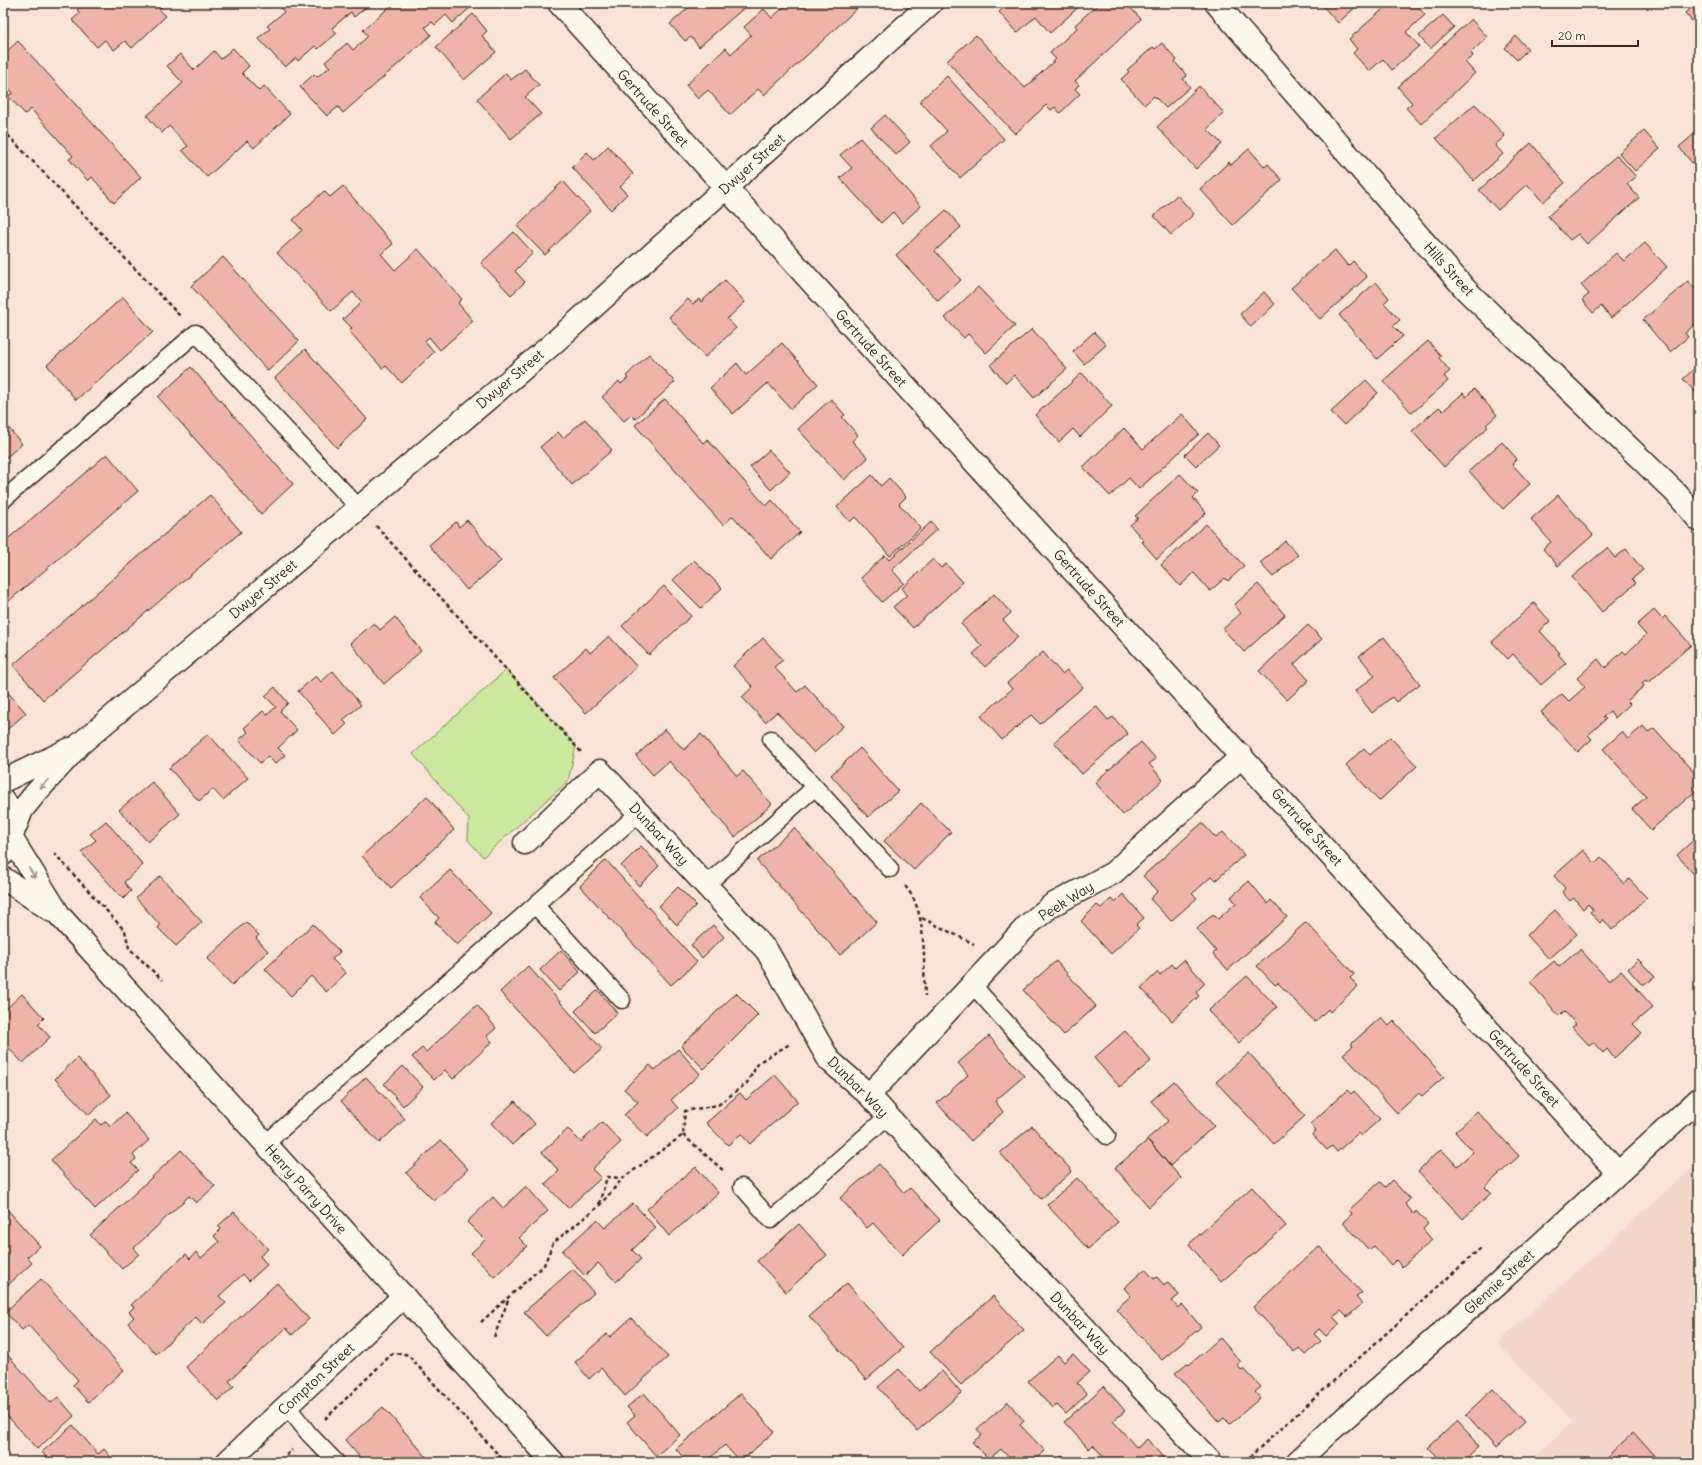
<svg xmlns="http://www.w3.org/2000/svg" width="1702" height="1465" viewBox="0 0 1702 1465" font-family="Delius,sans-serif">
<style>
.built{fill:#f4d5ca}
.green{fill:#cde9a0;stroke:#848a5f}
.building{fill:#eeb4a9;stroke:#3b2a1e}
.lines{fill:none;stroke-linecap:round;stroke-linejoin:round}
.lane-casing{stroke:#3b2a1e;stroke-width:19}
.street-casing{stroke:#3b2a1e;stroke-width:25}
.secondary-casing{stroke:#3b2a1e;stroke-width:25}
.path{stroke:#3b2a1e;stroke-width:2.5;stroke-dasharray:4 3;stroke-linecap:butt}
.lane{stroke:#fbf7ec;stroke-width:16}
.street{stroke:#fbf7ec;stroke-width:22}
.secondary{stroke:#fbf7ec;stroke-width:22}
.oneway{stroke:#9b9085}
.labels{text-anchor:middle;dominant-baseline:central;stroke-width:3;stroke-linejoin:round;paint-order:stroke}
.street-label{font-size:14px;fill:#3b2a1e;stroke:#fbf7ec}
</style>
<rect width="100%" height="100%" fill="#f7e3d8"/>
<filter id="ink" filterUnits="userSpaceOnUse"><feTurbulence type="fractalNoise" baseFrequency=".025" numOctaves="2"/><feDisplacementMap in="SourceGraphic" scale="8" xChannelSelector="R" yChannelSelector="G"/><feConvolveMatrix kernelMatrix="1 2 1 2 8 2 1 2 1" color-interpolation-filters="sRGB"/></filter>
<g filter="url(#ink)">
<!-- built -->
<path class="built" d="M1699,1162V1462H1528L1573,1422L1497,1343Z"/>
<!-- green -->
<path class="green" d="M507,669L576,746L568,781L483,857L468,840L469,819L413,754Z"/>
<!-- building -->
<path class="building" d="M85,3H166L159,9L166,16L132,48L125,41L114,50L105,40L97,47L72,20L80,13L77,10Z
M286,3H371L354,17L351,12L332,28L337,33L318,49L315,46L298,61L296,58L285,67L258,38L270,29L267,26L284,12L281,8Z
M394,3H467L471,7L453,23L446,15L435,25L432,22L425,27L431,35L343,113L338,107L327,116L300,87L314,74L317,77L330,67L325,62L347,43L353,50L368,36L363,30Z
M694,3H742L745,7L699,47L691,37L685,41L670,24Z
M788,3H863L764,95L758,89L730,115L708,90L698,99L686,85L726,48L731,54L751,35L744,27L764,9L772,18Z
M1009,3H1083L1050,33L1036,16L1017,33L999,12Z
M1099,3H1126L1141,19L1075,81L1079,85L1075,89L1080,94L1060,113L1055,107L1051,110L1046,105L1015,134L947,61L976,35L1025,88L1056,59L1050,53L1077,28L1075,25Z
M1320,3H1360L1338,23Z
M1390,3H1415L1425,15L1406,32L1419,46L1392,70L1383,59L1369,71L1353,53L1357,49L1349,39Z
M1697,3H1699V29L1685,13Z
M473,14L487,31L482,36L496,52L464,80L436,47Z
M1443,15L1454,27L1430,49L1419,36Z
M1471,19L1487,37L1471,53L1473,56L1465,62L1475,73L1421,124L1406,108L1412,103L1398,87Z
M1516,36L1528,49L1517,60L1505,48Z
M18,41L141,177L114,203L92,177L88,181L69,159L73,156L31,109L25,114L8,96L13,93L3,81V55Z
M1162,43L1177,60L1175,62L1187,76L1183,79L1190,87L1166,108L1154,96L1144,105L1121,79L1129,72L1127,70L1153,47L1155,49Z
M233,48L249,66L242,73L259,91L264,86L290,114L254,148L247,141L207,177L182,150L188,146L169,126L162,133L147,116L183,83L167,66L180,54L194,70L214,51L221,59Z
M525,69L539,85L525,97L541,114L511,139L477,99L506,73L511,80Z
M947,76L1004,139L960,178L931,146L947,131L920,101Z
M1199,86L1224,113L1207,129L1222,144L1196,169L1157,127Z
M1475,104L1505,136L1495,145L1503,154L1474,181L1436,138Z
M885,115L910,142L896,155L871,128Z
M1699,130V157L1692,163L1679,147Z
M1644,131L1660,149L1635,171L1619,153Z
M860,138L921,206L902,223L893,212L881,223L840,178L852,168L840,155Z
M1531,143L1565,183L1543,202L1527,184L1498,210L1479,190Z
M608,146L633,174L620,187L627,194L611,210L572,167L587,152L594,160Z
M1249,149L1265,167L1268,164L1282,180L1233,225L1200,189L1229,162L1231,165Z
M1617,155L1636,177L1627,184L1639,198L1587,244L1578,234L1570,240L1548,216Z
M1699,163V177L1692,169Z
M563,181L590,211L545,255L517,226Z
M343,186L393,244L381,254L395,270L418,249L462,299L458,303L473,321L440,350L429,337L425,341L434,352L402,383L386,366L383,369L349,331L352,328L343,319L362,302L353,292L331,311L277,253L302,230L293,220L324,191L330,197Z
M1177,195L1194,214L1171,235L1154,216Z
M946,210L961,227L935,251L961,280L938,301L896,255Z
M514,232L533,253L515,271L525,282L511,295L481,263Z
M1645,243L1667,267L1611,318L1601,306L1593,313L1582,300L1589,294L1581,285L1616,253L1624,261Z
M1335,250L1348,266L1353,261L1367,277L1320,319L1291,288Z
M223,257L299,341L268,371L191,286Z
M725,280L745,302L727,319L736,328L705,357L669,317L688,299L693,304L699,299L701,302Z
M1688,281L1699,293V321L1685,333L1688,337L1670,352L1643,320Z
M1376,282L1389,298L1384,303L1400,320L1393,326L1403,336L1377,359L1339,315Z
M978,287L1015,326L986,353L968,334L964,338L945,318Z
M1264,292L1275,304L1251,327L1240,314Z
M123,297L153,332L76,400L47,365Z
M1032,329L1067,369L1034,398L1014,375L1006,383L990,365Z
M1094,332L1106,345L1084,364L1073,351Z
M1428,341L1441,356L1439,358L1450,371L1444,376L1448,381L1412,413L1383,381Z
M782,343L818,384L791,409L768,383L733,414L710,388L737,363L746,375Z
M305,349L367,419L337,448L275,378Z
M649,354L675,382L635,419L631,415L624,421L602,397L619,381L621,384L628,378L626,376Z
M1699,364V392L1697,394L1683,379Z
M191,367L293,484L261,514L158,397Z
M1082,373L1112,406L1080,437L1073,429L1059,442L1035,415Z
M1366,380L1378,393L1344,425L1331,412Z
M1474,389L1497,415L1486,425L1488,427L1444,467L1412,431L1439,407L1443,411L1463,393L1466,397Z
M665,399L703,443L707,439L766,506L772,500L800,532L771,559L733,516L723,525L635,425Z
M831,399L845,415L842,417L858,435L852,441L868,458L844,480L798,429Z
M1182,414L1199,434L1139,489L1129,478L1110,496L1083,467L1124,428L1143,449Z
M585,419L612,450L572,485L540,447L558,432L563,438Z
M3,421L22,444L3,460Z
M1208,433L1219,445L1196,466L1185,455Z
M1502,442L1517,459L1512,464L1530,484L1503,509L1469,471Z
M769,450L790,472L771,490L750,467Z
M107,454L138,491L3,606V543Z
M1180,474L1198,493L1193,498L1206,513L1157,559L1142,542L1144,541L1130,525L1138,518L1135,516Z
M872,475L881,486L889,478L906,497L899,504L921,528L890,556L855,517L850,522L837,507Z
M210,495L241,532L43,700L13,665Z
M1558,495L1593,535L1558,566L1543,549L1551,542L1531,519Z
M467,520L501,561L467,590L429,545L456,522L459,527Z
M931,522L937,529L892,570L904,583L882,602L861,578L885,555L889,560Z
M1206,524L1244,566L1228,581L1225,578L1210,591L1194,573L1180,586L1161,565Z
M1285,541L1298,555L1273,577L1260,563Z
M1607,548L1615,558L1626,549L1643,570L1632,579L1636,583L1602,612L1572,577Z
M933,559L941,568L946,564L963,582L913,628L893,607L907,595L902,588Z
M694,560L722,588L701,608L673,580Z
M1258,584L1285,615L1244,652L1223,629L1241,613L1234,605Z
M664,586L691,616L649,655L622,626Z
M994,594L1011,613L1003,620L1018,637L985,667L973,654L982,646L961,624Z
M1534,603L1550,621L1540,631L1560,653L1558,654L1566,663L1541,685L1513,654L1508,659L1492,642Z
M1654,610L1662,619L1665,616L1691,645L1648,683L1646,680L1642,683L1644,686L1627,701L1630,704L1615,718L1610,711L1603,717L1606,719L1588,735L1592,739L1578,752L1541,712L1562,694L1569,701L1585,687L1577,678L1598,659L1605,668L1623,651L1626,654L1646,635L1637,625Z
M395,617L421,651L384,684L350,643L374,623L380,630Z
M1308,625L1322,639L1294,664L1309,680L1287,700L1259,671Z
M609,636L637,667L586,713L554,678L586,648L590,653Z
M1384,637L1420,684L1396,702L1392,697L1372,713L1355,691L1375,676L1359,656Z
M763,638L783,660L774,667L797,692L805,685L843,726L814,753L777,712L765,722L742,697L753,687L733,666Z
M1043,652L1062,674L1067,670L1083,687L1040,724L1031,715L1002,740L981,716L1012,689L1007,683Z
M333,671L361,705L343,720L347,724L335,735L298,691L316,676L321,682Z
M3,687L26,713L3,733Z
M275,687L288,703L280,711L297,730L278,748L285,755L275,764L268,756L260,763L239,740L248,732L244,728L263,711L267,715L276,707L265,696Z
M1096,706L1108,720L1113,717L1128,734L1082,774L1054,742Z
M1643,726L1648,732L1654,728L1699,778V788L1651,830L1632,809L1646,797L1603,749L1622,732L1628,739Z
M665,729L684,750L701,734L737,776L743,771L772,804L735,837L669,761L653,775L636,756Z
M208,734L248,778L223,800L213,789L199,801L169,768Z
M1390,737L1417,766L1379,801L1346,765L1364,748L1370,755Z
M1141,742L1156,759L1149,764L1163,780L1123,815L1095,782Z
M860,748L898,791L868,817L831,775Z
M152,782L180,814L148,842L119,810Z
M427,796L454,830L391,888L362,856Z
M921,803L951,832L914,870L884,841Z
M106,821L143,865L124,882L131,891L123,899L81,852L96,840L90,834Z
M1202,823L1216,838L1223,832L1244,855L1216,880L1212,876L1192,894L1197,898L1171,921L1150,899L1158,891L1143,876Z
M794,828L877,922L840,955L757,861Z
M1699,835V880L1677,855Z
M641,846L659,866L639,886L621,866Z
M1583,850L1595,863L1601,857L1625,884L1629,879L1647,898L1612,930L1603,919L1600,923L1590,912L1593,910L1588,904L1583,909L1574,898L1570,901L1562,892L1565,888L1554,876Z
M606,860L697,962L671,985L580,886Z
M450,870L491,913L457,945L435,922L439,918L420,898Z
M160,876L202,922L176,946L158,928L160,925L136,898Z
M1249,881L1268,904L1271,900L1287,917L1228,970L1213,954L1216,951L1197,929L1213,914L1218,919L1236,903L1231,897Z
M678,887L696,905L677,925L659,906Z
M1123,894L1144,918L1136,925L1139,928L1111,954L1081,921L1097,905L1101,908L1111,899L1115,902Z
M1555,910L1577,934L1549,959L1527,935Z
M246,922L259,935L256,938L268,951L232,985L207,959Z
M1306,922L1354,974L1350,978L1358,986L1330,1012L1328,1009L1315,1022L1278,983L1275,985L1257,966Z
M313,924L340,952L332,959L346,973L326,992L311,976L291,996L265,969Z
M713,925L724,937L702,958L691,945Z
M1580,949L1609,981L1621,971L1653,1007L1633,1024L1642,1033L1614,1058L1607,1049L1603,1053L1593,1042L1589,1045L1572,1027L1576,1024L1564,1011L1559,1016L1530,982L1554,961L1559,967Z
M561,950L580,972L559,991L540,970Z
M1638,959L1655,977L1643,986L1628,969Z
M1184,960L1205,983L1196,992L1199,996L1172,1021L1141,988L1158,972L1160,975L1172,964L1175,968Z
M1056,961L1096,1006L1064,1035L1023,990Z
M528,966L602,1049L574,1073L500,992Z
M1247,976L1277,1007L1239,1043L1208,1011Z
M598,990L617,1013L595,1033L575,1011Z
M736,993L758,1015L704,1069L681,1046Z
M22,994L44,1018L38,1024L50,1037L23,1063L3,1042V1012Z
M477,1005L496,1028L487,1036L492,1042L453,1079L445,1070L434,1080L412,1057L422,1048L426,1052Z
M1381,1017L1389,1026L1394,1021L1444,1077L1422,1096L1419,1093L1397,1113L1343,1054L1353,1046L1351,1044Z
M1125,1031L1151,1061L1120,1087L1094,1058Z
M989,1036L1024,1076L995,1101L1003,1112L971,1141L937,1103L968,1075L958,1063Z
M678,1049L700,1074L671,1100L678,1108L647,1137L624,1115L638,1102L624,1089L650,1065L655,1070Z
M1249,1053L1305,1116L1274,1144L1216,1082Z
M77,1058L111,1095L89,1115L55,1079Z
M403,1066L423,1087L403,1106L384,1084Z
M775,1075L798,1101L750,1144L741,1134L728,1145L706,1123L740,1093L746,1100Z
M366,1077L405,1119L379,1143L341,1101Z
M1174,1081L1214,1126L1170,1166L1147,1139L1168,1121L1151,1101Z
M1347,1090L1351,1094L1354,1091L1380,1119L1361,1136L1358,1133L1337,1152L1332,1146L1327,1150L1312,1134L1316,1131L1310,1124Z
M515,1101L535,1124L512,1145L491,1123Z
M1477,1111L1519,1156L1485,1187L1491,1193L1463,1219L1418,1171L1441,1149L1457,1166L1473,1152L1455,1132Z
M125,1113L149,1140L133,1155L136,1159L131,1163L138,1170L95,1209L51,1160L96,1119L101,1125L106,1121L110,1127Z
M602,1122L621,1142L592,1169L601,1178L568,1208L545,1184L559,1171L542,1152L568,1129L581,1142Z
M1032,1126L1072,1171L1041,1199L1000,1153Z
M441,1140L468,1169L434,1201L406,1173Z
M1148,1140L1181,1178L1149,1207L1115,1168Z
M181,1150L215,1186L196,1203L189,1196L134,1248L139,1254L122,1269L90,1235Z
M879,1164L904,1193L910,1188L940,1220L902,1255L873,1223L867,1228L840,1198Z
M696,1167L718,1193L669,1236L647,1209Z
M1077,1178L1118,1222L1088,1249L1047,1205Z
M1392,1180L1410,1199L1405,1204L1414,1214L1416,1211L1428,1224L1423,1229L1432,1240L1402,1267L1396,1260L1391,1265L1374,1246L1369,1250L1343,1222L1352,1214L1349,1210L1380,1182L1385,1187Z
M526,1186L548,1211L519,1238L527,1246L494,1277L471,1253L485,1240L467,1222L493,1197L503,1208Z
M1252,1187L1286,1226L1221,1282L1189,1244Z
M633,1203L656,1228L632,1250L641,1259L616,1282L598,1263L585,1276L562,1251L597,1220L605,1228Z
M5,1207L40,1246L27,1257L32,1263L7,1286L3,1282V1209Z
M234,1212L268,1249L260,1256L267,1265L249,1281L243,1274L219,1296L226,1303L202,1324L196,1317L156,1354L128,1323L134,1317L129,1312L134,1307L131,1305L186,1254L190,1259L196,1252L201,1258L219,1242L214,1236L221,1229L218,1226Z
M799,1224L827,1255L786,1292L757,1261Z
M1319,1246L1362,1293L1356,1297L1362,1304L1347,1317L1341,1311L1333,1317L1340,1324L1326,1336L1319,1329L1314,1334L1321,1341L1305,1355L1299,1348L1294,1352L1253,1307Z
M573,1269L594,1293L546,1336L524,1312Z
M1145,1269L1154,1279L1157,1277L1164,1285L1167,1282L1179,1295L1172,1301L1178,1308L1182,1304L1201,1327L1162,1360L1116,1309L1131,1296L1124,1288Z
M41,1279L124,1370L88,1402L73,1385L78,1380L28,1325L22,1330L5,1312Z
M277,1283L309,1319L292,1335L286,1328L229,1381L234,1386L218,1401L186,1367Z
M847,1283L903,1348L866,1380L809,1316Z
M993,1296L1024,1330L961,1385L930,1352Z
M631,1318L668,1357L625,1396L601,1368L589,1379L575,1362L607,1334L610,1337Z
M1220,1338L1241,1362L1237,1365L1242,1371L1244,1369L1261,1387L1255,1392L1260,1398L1230,1424L1224,1418L1219,1422L1175,1373L1187,1363L1189,1365Z
M3,1350L51,1403L58,1397L74,1416L37,1449L3,1411Z
M1073,1354L1090,1372L1077,1383L1087,1394L1066,1414L1057,1405L1053,1408L1028,1381L1058,1355L1064,1362Z
M899,1369L919,1391L942,1371L961,1393L917,1431L878,1387Z
M1104,1386L1125,1411L1113,1421L1137,1448L1147,1439L1167,1462H1108L1093,1445L1089,1449L1064,1422Z
M1493,1389L1524,1422L1496,1448L1466,1414Z
M644,1393L680,1435L656,1456L627,1422L635,1415L627,1407Z
M741,1393L774,1432L740,1462L725,1445L705,1462H687L676,1449Z
M1008,1402L1024,1421L1020,1425L1045,1451L1033,1462H1013L1001,1449L989,1459L972,1442L982,1435L977,1429Z
M383,1407L431,1462H364L345,1440Z
M1457,1421L1480,1446L1463,1462H1442L1428,1448Z
M73,1425L98,1454L104,1449L115,1462H50L42,1452Z
M1633,1432L1660,1462H1602L1601,1461Z
M1062,1456L1068,1462H1055Z"/>
<g class="lines">
<defs>
<path id="lane" d="M3,500L196,333L359,508
M771,739L890,869
M706,885L815,787
M535,905L622,1000
M972,984L1107,1136
M265,1144L639,813
M742,1187L771,1220L888,1116
M287,1406L309,1434L336,1462"/>
<path id="street" d="M559,3L1618,1173
M1216,3L1467,291L1675,492L1699,520
M3,781L70,749
M14,830L22,810L34,795L80,744L549,347L931,3
M525,843L600,771L767,951L829,1060L869,1095L949,1184L1211,1462
M869,1095L1028,925L1052,905L1113,873L1242,756
M227,1462L404,1296
M1297,1462L1330,1431L1495,1286L1699,1099"/>
<path id="secondary" d="M3,800C18,815 16,839 3,854
M12,839L60,916L553,1462
M3,878L52,911"/>
</defs>
<!-- lane casing -->
<use href="#lane" class="lane-casing"/>
<!-- street casing -->
<use href="#street" class="street-casing"/>
<!-- secondary casing -->
<use href="#secondary" class="secondary-casing"/>
<!-- path -->
<path class="path" d="M3,8L10,3
M3,130L180,316
M376,526L581,752
M54,853L125,931L129,948L162,980
M905,886C928,911 923,963 925,996
M922,918L974,944
M683,1135L725,1172
M599,1204L607,1177L623,1178
M481,1322L544,1265L553,1243L599,1206L623,1178L683,1135L685,1111L718,1105L747,1083L759,1062L790,1044
M494,1337L509,1298
M325,1419L392,1354L401,1353L408,1355L505,1462
M281,1460L292,1450
M1244,1462L1483,1246"/>
<!-- lane -->
<use href="#lane" class="lane"/>
<!-- street -->
<use href="#street" class="street"/>
<!-- secondary -->
<use href="#secondary" class="secondary"/>
</g>
<!-- one-way arrows -->
<defs><path id="oneway-shaft" d="M-6 0H5M1.5-3L5.5 0L1.5 3" fill="none" stroke-width="1.6" stroke-linecap="round" stroke-linejoin="round"/></defs>
<g class="oneway">
<use href="#oneway-shaft" transform="translate(44 784) rotate(132)"/>
<use href="#oneway-shaft" transform="translate(32 873) rotate(58)"/>
</g>
</g>
<g class="labels">
<!-- street labels -->
<g class="street-label">
<text transform="translate(653 108) rotate(48)">Gertrude Street</text>
<text transform="translate(752 164) rotate(-42)">Dwyer Street</text>
<text transform="translate(1449 269) rotate(48)">Hills Street</text>
<text transform="translate(871 348) rotate(48)">Gertrude Street</text>
<text transform="translate(510 379) rotate(-40)">Dwyer Street</text>
<text transform="translate(1089 588) rotate(48)">Gertrude Street</text>
<text transform="translate(263 589) rotate(-40)">Dwyer Street</text>
<text transform="translate(1307 827) rotate(48)">Gertrude Street</text>
<text transform="translate(659 834) rotate(47)">Dunbar Way</text>
<text transform="translate(1066 901) rotate(-32)">Peek Way</text>
<text transform="translate(1524 1068) rotate(48)">Gertrude Street</text>
<text transform="translate(858 1087) rotate(45)">Dunbar Way</text>
<text transform="translate(306 1189) rotate(48)">Henry Parry Drive</text>
<text transform="translate(1499 1282) rotate(-42)">Glennie Street</text>
<text transform="translate(1080 1323) rotate(47)">Dunbar Way</text>
<text transform="translate(316 1379) rotate(-43)">Compton Street</text>
</g>
</g>
<!-- margin -->
<rect width="1702" height="1465" fill="none" stroke="#fbf7ec" stroke-width="16"/>
<rect x="8" y="8" width="1686" height="1449" fill="none" stroke="#3b2a1e" stroke-width="1.5" filter="url(#ink)"/>
<!-- scale -->
<path d="M1552 40v6h86v-6" fill="none" stroke="#3b2a1e" stroke-width="2"/>
<text x="1558" y="40" font-size="12" fill="#3b2a1e" stroke="#fbf7ec" stroke-width="3" paint-order="stroke">20 m</text>
</svg>
